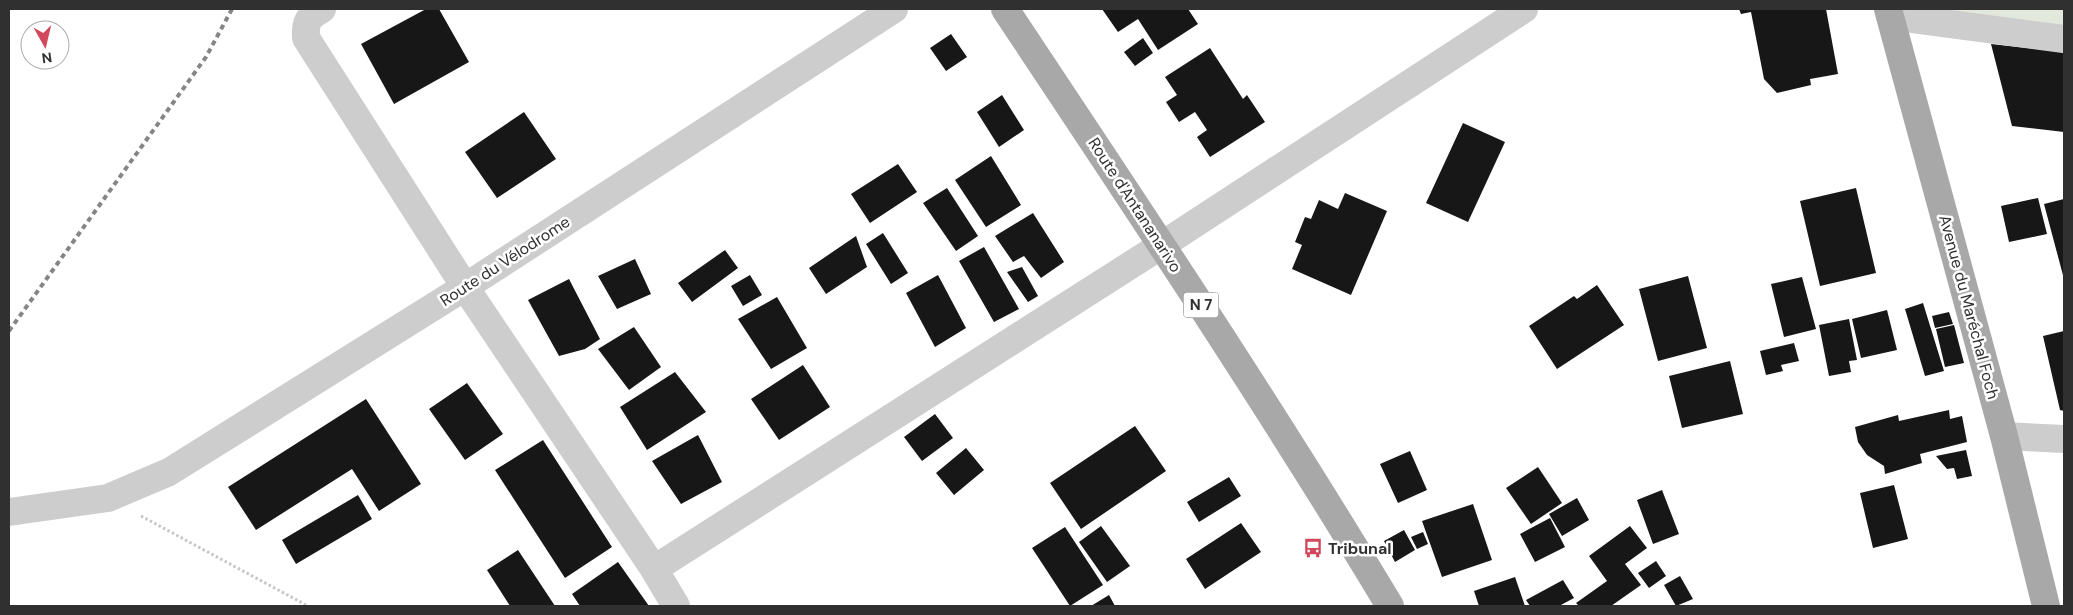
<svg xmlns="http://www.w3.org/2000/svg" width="2073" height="615" viewBox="0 0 2073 615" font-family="'DM Sans',sans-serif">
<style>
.green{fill:#e3e8dd}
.building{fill:#171717}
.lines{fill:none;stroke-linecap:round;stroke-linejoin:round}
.path{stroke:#c7c7c7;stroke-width:3;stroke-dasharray:2.5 2.5;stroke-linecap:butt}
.minor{stroke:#cdcdcd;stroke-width:28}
.major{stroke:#a8a8a8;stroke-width:28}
.rail{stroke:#858585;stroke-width:4;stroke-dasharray:5 4;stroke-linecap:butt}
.labels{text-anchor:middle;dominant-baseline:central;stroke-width:5;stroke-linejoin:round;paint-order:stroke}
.shield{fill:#fff;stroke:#6e6e6e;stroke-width:1}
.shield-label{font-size:15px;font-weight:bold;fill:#303030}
.street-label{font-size:16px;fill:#303030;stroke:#fff}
.poi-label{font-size:16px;font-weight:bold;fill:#303030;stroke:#fff;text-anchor:start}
</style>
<rect width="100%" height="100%" fill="#fff"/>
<!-- green -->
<path class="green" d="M1929,9H2064V30Z"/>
<!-- building -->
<path class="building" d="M426,9H439L469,62L394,104L361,44Z
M1102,9H1188L1198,24L1158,50L1138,19L1118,32Z
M1739,9H1826L1838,74L1810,79L1811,85L1777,93L1764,79L1751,12L1741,14Z
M951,34L967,57L946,71L930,48Z
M1143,38L1153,53L1135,66L1124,52Z
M1991,44L2064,52V132L2012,126Z
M1210,48L1243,99L1247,95L1265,122L1210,157L1197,137L1207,130L1195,112L1179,122L1166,102L1177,95L1165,77Z
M1002,95L1024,130L999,147L977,112Z
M524,112L556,159L497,198L465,152Z
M1463,123L1505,142L1468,222L1426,203Z
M991,156L1021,205L986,227L955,180Z
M898,164L917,192L870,223L851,194Z
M947,188L978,236L956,251L923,203Z
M1856,188L1876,273L1820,286L1800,201Z
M1345,193L1387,211L1351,295L1292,269L1302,245L1295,242L1305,217L1311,219L1319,200L1338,209Z
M2038,198L2047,234L2009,242L2001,206Z
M2064,199V279L2044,204Z
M1033,213L1064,262L1041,278L1024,256L1013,262L995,236Z
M883,233L908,273L891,284L866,244Z
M856,236L867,267L826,294L809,268Z
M984,247L1019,309L994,322L959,261Z
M725,250L738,268L692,302L678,283Z
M635,259L651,294L617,309L598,276Z
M1022,267L1038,296L1028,302L1007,272Z
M750,275L762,295L743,306L731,286Z
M938,275L966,328L935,347L906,293Z
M1688,276L1707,348L1658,361L1639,289Z
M1802,277L1816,329L1784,337L1771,284Z
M569,279L600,339L585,349L559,356L528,300Z
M1597,285L1624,325L1557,369L1529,326L1574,296L1577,299Z
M777,297L807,348L771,369L738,319Z
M1923,303L1944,371L1925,376L1905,309Z
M1887,310L1897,350L1861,358L1852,319Z
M1949,312L1953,324L1935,328L1932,316Z
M1849,319L1857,360L1849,361L1851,372L1829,376L1819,325Z
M1954,325L1964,363L1945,367L1936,329Z
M634,327L661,367L629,390L598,349Z
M2064,331V411L2060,410L2043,336Z
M1794,343L1799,361L1781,365L1783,371L1766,375L1760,351Z
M1730,361L1743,414L1682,428L1669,376Z
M803,365L830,407L779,440L751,399Z
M675,372L706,412L647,450L620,407Z
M467,383L503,434L465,460L429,409Z
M366,399L421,484L379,511L352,469L256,530L228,487Z
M1949,410L1950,419L1962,416L1967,442L1920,454L1922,463L1885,474L1884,466L1867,455L1858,442L1855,427L1898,415L1899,421Z
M935,414L953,438L922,461L904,437Z
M1135,426L1166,471L1081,529L1050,483Z
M698,435L722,482L681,504L652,461Z
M543,440L612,547L565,578L495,470Z
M966,448L984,470L954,495L936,473Z
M1966,450L1972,476L1957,479L1954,468L1947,469L1936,456Z
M1410,451L1427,490L1398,503L1380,464Z
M1538,467L1562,503L1531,524L1506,488Z
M1229,477L1241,496L1199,522L1187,502Z
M1894,485L1908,539L1873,548L1860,493Z
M1662,490L1679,534L1653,544L1637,500Z
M358,495L372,519L296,564L282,540Z
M1577,498L1589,520L1562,536L1549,514Z
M1473,504L1492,560L1442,577L1422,521Z
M1550,518L1565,547L1535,562L1520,534Z
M1241,523L1261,552L1205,589L1186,559Z
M1101,526L1130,566L1107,582L1079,542Z
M1630,526L1647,548L1625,564L1641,585L1611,606H1579L1576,603L1607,581L1589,556Z
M1065,527L1103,585L1070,606L1032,548Z
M1404,530L1415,550L1395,562L1384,541Z
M1423,532L1428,544L1417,549L1411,537Z
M518,550L555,606H510L487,570Z
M1656,561L1666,576L1649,588L1638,573Z
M618,562L649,606H580L572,594Z
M1680,576L1693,599L1676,606L1664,585Z
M1515,577L1525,606H1479L1474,591Z
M1563,580L1574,598L1559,606H1530L1526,600Z
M1109,595L1115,606H1091Z"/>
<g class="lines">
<!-- path -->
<path class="path" d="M141,516L308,606"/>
<!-- minor -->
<path class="minor" d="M322,9C308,17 305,22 306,38L465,287L654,569L676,606
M1890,16L2064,39
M2004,436L2064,439
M9,512L108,498L169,472L465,287L894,9
M654,569L1162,245L1524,9"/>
<!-- major -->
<path class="major" d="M1005,9C1136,206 1268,403 1390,606
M1888,9L2004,436L2046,606"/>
<!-- rail -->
<path class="rail" d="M9,331L206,57L232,9"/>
</g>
<!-- icons -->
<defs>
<symbol id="bus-bare" viewBox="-9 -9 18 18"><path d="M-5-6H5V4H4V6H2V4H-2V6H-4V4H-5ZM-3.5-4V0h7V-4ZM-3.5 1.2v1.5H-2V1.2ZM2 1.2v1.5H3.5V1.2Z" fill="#d1485c" stroke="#fff" stroke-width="2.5" paint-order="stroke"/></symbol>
</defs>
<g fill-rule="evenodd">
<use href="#bus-bare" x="1299" y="534" width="28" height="28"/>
</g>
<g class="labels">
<!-- shield labels -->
<rect class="shield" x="1183.5" y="292.5" width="35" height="25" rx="4"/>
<g class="shield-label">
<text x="1201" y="305">N 7</text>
</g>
<!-- street labels -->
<g class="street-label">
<text transform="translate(1135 205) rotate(57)">Route d'Antananarivo</text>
<text transform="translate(505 261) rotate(-33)">Route du Vélodrome</text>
<text transform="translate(1969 307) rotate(75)">Avenue du Maréchal Foch</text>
</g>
<!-- poi labels -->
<g class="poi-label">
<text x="1328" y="548">Tribunal</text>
</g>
</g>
<!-- border -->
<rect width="2073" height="615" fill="none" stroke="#303030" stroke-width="20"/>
<!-- north arrow -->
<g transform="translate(45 45) rotate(172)"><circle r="24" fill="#ffffff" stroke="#acacac"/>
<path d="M0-4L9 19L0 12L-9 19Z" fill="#d1485c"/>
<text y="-8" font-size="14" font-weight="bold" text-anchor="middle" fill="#303030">N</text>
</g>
</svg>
